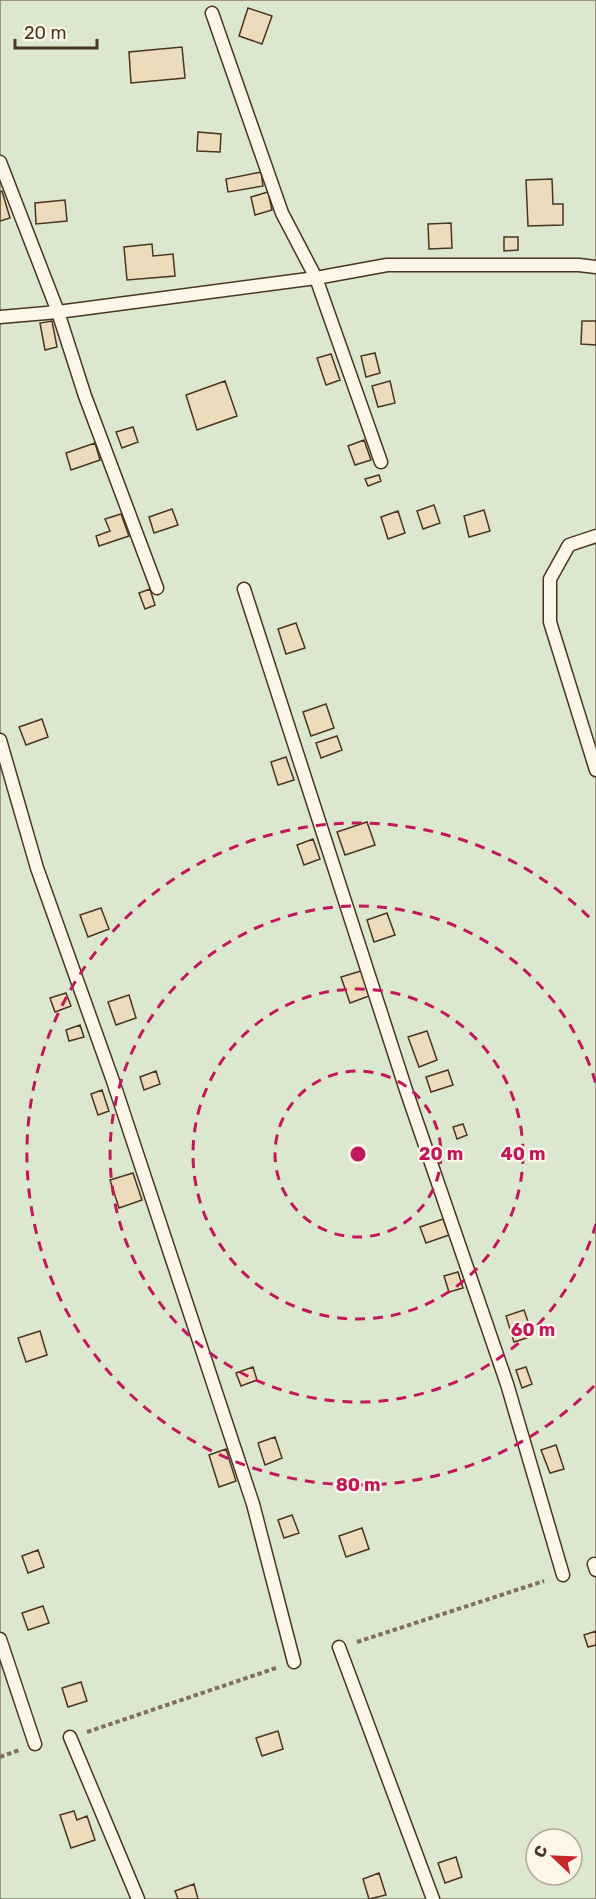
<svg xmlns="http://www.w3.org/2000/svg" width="596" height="1899" viewBox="0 0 596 1899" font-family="Rubik,sans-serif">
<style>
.green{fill:#dce7d0;stroke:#887966;stroke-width:1.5;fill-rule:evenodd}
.building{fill:#ecdcbc;stroke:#4a3520;stroke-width:1.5}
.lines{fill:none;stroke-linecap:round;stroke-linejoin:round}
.service-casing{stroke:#4a3520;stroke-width:15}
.path{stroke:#7f6f5c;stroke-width:4;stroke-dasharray:4.5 3;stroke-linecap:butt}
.service{stroke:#fbf6e9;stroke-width:12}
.ring{fill:none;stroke:#c2185b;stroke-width:3;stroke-dasharray:10 8}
.centre{fill:#c2185b;stroke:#fbf6e9;stroke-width:3}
.ring-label{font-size:18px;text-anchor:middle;font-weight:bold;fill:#c2185b;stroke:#fbf6e9;stroke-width:4.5;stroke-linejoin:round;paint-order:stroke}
</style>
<rect width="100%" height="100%" fill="#fbf6e9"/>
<!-- green -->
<path class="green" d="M0,0H596V1899H0ZM536,1839H572V1875H536Z"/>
<!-- building -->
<path class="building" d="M248,8L272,16L262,44L239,36Z
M182,47L185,78L131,83L129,52Z
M198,132L221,134L220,152L197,151Z
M261,172L263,186L228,192L226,179Z
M552,179L553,204H563V225L528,226L526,180Z
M2,191L10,218L0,221V192Z
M268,192L272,210L255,215L251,197Z
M65,200L67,221L36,224L35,203Z
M451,223L452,248L429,249L428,224Z
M504,237H518V250L504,251Z
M152,244L153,256L173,254L175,276L127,280L124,247Z
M52,321L57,347L45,350L40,323Z
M582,321H596V345L581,344Z
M375,353L380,373L366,377L361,356Z
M331,354L340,380L326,385L317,358Z
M225,381L237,416L197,430L186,395Z
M390,381L395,403L378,407L372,386Z
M133,427L138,442L122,448L116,432Z
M364,440L371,460L355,465L348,446Z
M95,443L100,460L71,470L66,453Z
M379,475L381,481L368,486L365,479Z
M434,505L440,523L423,529L417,511Z
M172,509L178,525L154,533L149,517Z
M484,510L490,531L469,537L464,516Z
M398,511L405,533L388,539L381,517Z
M121,514L129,536L99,546L96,536L110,531L105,519Z
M150,589L155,605L145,609L139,593Z
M296,623L305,648L286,654L278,629Z
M326,704L334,728L311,736L303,712Z
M42,719L48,737L26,745L19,727Z
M337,736L342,750L321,758L316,743Z
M286,757L294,780L278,785L271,762Z
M367,822L375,845L345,855L337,832Z
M313,839L320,859L304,865L297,845Z
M101,908L109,929L88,937L80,915Z
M387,913L395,935L374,942L367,920Z
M361,971L369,996L350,1003L341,977Z
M66,993L71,1006L55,1012L50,998Z
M129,995L136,1018L116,1025L108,1002Z
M80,1025L84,1037L69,1041L66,1030Z
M427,1031L437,1060L419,1067L408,1037Z
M448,1070L453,1085L431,1092L426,1077Z
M156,1071L160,1084L144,1090L140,1077Z
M102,1090L109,1111L98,1115L91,1094Z
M463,1124L467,1135L457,1139L453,1127Z
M133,1173L142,1200L119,1208L110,1180Z
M443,1219L449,1235L426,1243L420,1227Z
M458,1272L463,1288L449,1292L444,1276Z
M524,1310L533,1336L514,1342L506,1316Z
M40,1331L47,1355L26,1362L18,1338Z
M253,1367L257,1380L241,1386L236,1373Z
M526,1367L532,1384L522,1388L516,1370Z
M275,1437L282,1458L265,1465L258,1443Z
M556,1445L564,1469L550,1473L541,1450Z
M226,1449L236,1481L219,1487L209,1455Z
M292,1515L299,1533L284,1538L278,1520Z
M362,1528L369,1549L346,1557L339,1536Z
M38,1550L44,1567L28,1573L22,1556Z
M43,1606L49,1623L28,1630L22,1613Z
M596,1631V1645L588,1647L584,1635Z
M81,1682L87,1701L68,1707L62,1688Z
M278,1731L283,1749L262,1756L256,1738Z
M74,1811L77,1820L87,1816L95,1840L71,1848L60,1815Z
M456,1857L462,1877L445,1883L438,1863Z
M379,1873L386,1895L369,1899L363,1879Z
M194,1884L198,1899H178L175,1891Z"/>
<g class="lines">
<defs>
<path id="service" d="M212,13L282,213L316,278L381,462
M0,162L58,312L85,396L157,588
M0,317L58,312L316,278L387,265H579L596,267
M596,536L569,545L550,579V622L596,770
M244,589L406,1090L507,1384L563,1575
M0,740L37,868L113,1081L253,1504L294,1662
M594,1564L596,1570
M0,1639L35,1744
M339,1647L433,1899
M70,1737L138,1899"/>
</defs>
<!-- service casing -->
<use href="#service" class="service-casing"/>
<!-- path -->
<path class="path" d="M357,1642L544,1581
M87,1732L276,1668
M0,1757L19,1750"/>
<!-- service -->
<use href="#service" class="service"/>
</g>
<!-- distance rings -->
<g class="ring">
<circle cx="358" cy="1154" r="83"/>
<circle cx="358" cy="1154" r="165"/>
<path d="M596 1224A248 248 0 1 1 596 1084"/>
<path d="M594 1386A331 331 0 1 1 594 922"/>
</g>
<circle cx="358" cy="1154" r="9" class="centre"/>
<g class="ring-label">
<text x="441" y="1160">20 m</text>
<text x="523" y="1160">40 m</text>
<text x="533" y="1336">60 m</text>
<text x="358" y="1491">80 m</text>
</g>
<!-- north arrow -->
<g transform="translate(554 1857) rotate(293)"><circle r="28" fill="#fbf6e9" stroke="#b4a999" stroke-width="1.5"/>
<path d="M0-4.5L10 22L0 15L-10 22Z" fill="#c62828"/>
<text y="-9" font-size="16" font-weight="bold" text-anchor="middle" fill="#4a3520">С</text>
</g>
<!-- scale -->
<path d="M15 39v9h82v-9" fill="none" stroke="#4a3520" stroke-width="3"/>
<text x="24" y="39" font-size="18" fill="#4a3520" stroke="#fbf6e9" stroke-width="4.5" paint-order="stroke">20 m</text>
</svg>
